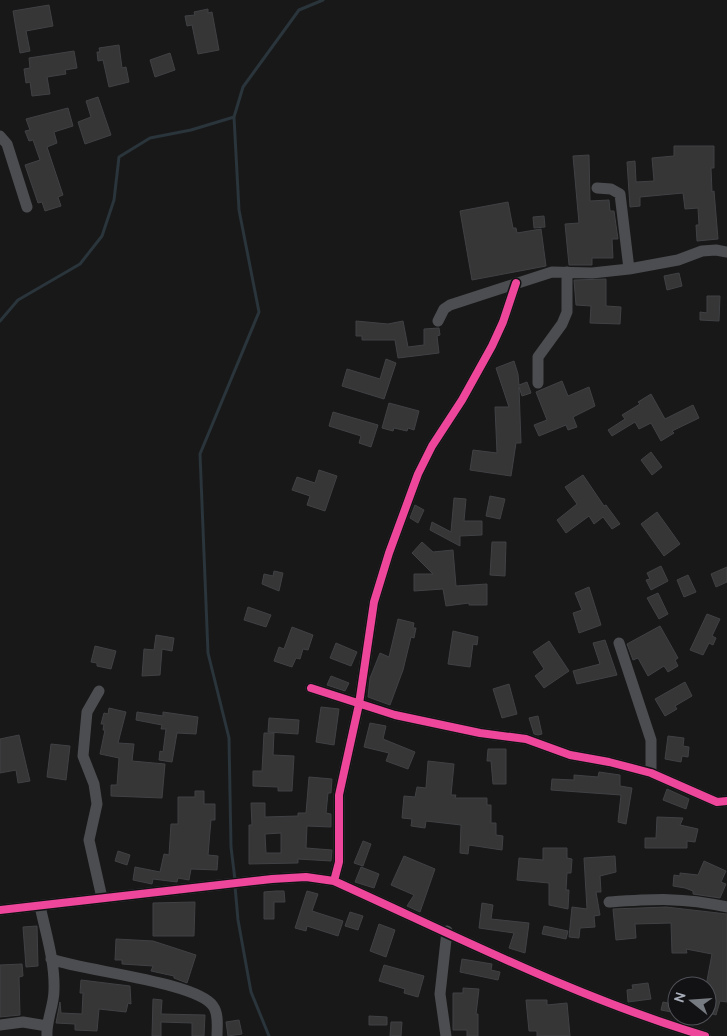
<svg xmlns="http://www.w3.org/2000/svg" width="727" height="1036" viewBox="0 0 727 1036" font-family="Overpass,sans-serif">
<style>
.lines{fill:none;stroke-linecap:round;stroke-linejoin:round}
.stream{stroke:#2a343b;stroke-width:3}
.building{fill:#363637;stroke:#404144;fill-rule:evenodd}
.street{stroke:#4c4d51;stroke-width:11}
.cycleway-casing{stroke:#121214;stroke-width:11}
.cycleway{stroke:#ed469a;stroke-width:8}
</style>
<rect width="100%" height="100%" fill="#181818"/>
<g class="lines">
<!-- stream -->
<path class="stream" d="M234,117L239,210L259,312L200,454L208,653L229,738L231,847L235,880
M0,321L18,300L80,264L102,236L114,200L119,157L150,138L191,130L234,117L243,87L299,10L323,0
M235,886L238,920L251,992L269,1036"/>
</g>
<!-- building -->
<path class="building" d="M49,5L53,26L26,31L30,51L20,53L13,11Z
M208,9V13L212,12L219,50L198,54L192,25L187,26L185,16L195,15L194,12Z
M119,45L122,68L126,67L129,82L109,87L103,60L98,61L97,52H100L99,48Z
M74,51L77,68L65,70L66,74L47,77L50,94L32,96L30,82L26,83L24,69L30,68L29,58Z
M170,53L175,70L155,77L150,60Z
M98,97L111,135L85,144L78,122L91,117L86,101Z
M68,108L73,126L54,132L57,143L47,147L63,195L58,197L61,206L45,211L42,202L38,203L25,165L40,160L33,140L29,141L25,131L30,130L26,119Z
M674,146H714V168H711L712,192L714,191L718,239L697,241L696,225H699L698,208L685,209L683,193L640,197V206L630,207L627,162L635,161L636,182L654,181L652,158L674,156Z
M589,155L590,201L609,200L610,211H614L618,239H612L613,258H592V265H569L565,224L579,223L573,156Z
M508,202L513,228H516L517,233L541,229L546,266L472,280L460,211Z
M544,216L545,227L534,228L533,217Z
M679,273L682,286L667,290L664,276Z
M606,279V306L621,307L620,324L590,323L591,306L576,305L574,280Z
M707,296H720L719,321L700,320V312L707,313Z
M356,321L388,324L403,321L408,347L424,345V329L439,328L440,335L437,336L439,353L398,358L395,340H362V336H356Z
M386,359L396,363L384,399L342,386L347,369L380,379Z
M514,361L518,374L519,385L527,382L531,393L522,396L519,387L521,443H516L511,476L470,470L473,450L497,453L495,407H509L496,368Z
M562,381L568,396L589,387L595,406L573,417L577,427L568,430L566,425L539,436L534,425L547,420L536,392Z
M651,394L665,419L693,405L699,418L672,431L674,433L661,441L651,423L639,429L635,422L612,436L608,430L625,419L622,415L640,404L638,402Z
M389,403L419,411L414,430L408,428L407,431L394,428L393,431L382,428Z
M333,412L378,425L371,447L359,443L361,436L329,426Z
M651,452L662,467L652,475L641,460Z
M319,470L337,476L325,511L307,505L310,496L292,490L297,477L315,483Z
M583,475L604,506L606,505L620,524L612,529L603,517L594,524L589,516L566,533L557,520L577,504L565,487Z
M490,496L505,499L500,519L486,516Z
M454,498L466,499L464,521H482V535L460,536V546L430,530L432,522L451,532Z
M415,505L424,510L418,523L410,518Z
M657,512L680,544L664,556L641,524Z
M422,542L433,552L453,550L456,586L487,584V605H469V603L446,606L443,589L414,591V574H433L412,553Z
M492,542H506L505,576L490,575Z
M661,566L668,581L651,590L646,580L650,579L647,573Z
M727,567V582L716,587L711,574Z
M274,571L283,573L279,591L262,584L264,574L273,576Z
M688,575L696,592L684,597L677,580Z
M589,587L601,625L579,633L573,613L582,610L575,593Z
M658,593L668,614L659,619L647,598Z
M248,607L271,615L266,627L244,620Z
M707,614L720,619L712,636L716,638L713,645L709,643L703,655L690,650Z
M398,619L414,623L413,628H416L414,638L411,637L403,670L390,705L368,697L370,678L380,653L389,657Z
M660,626L678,658L675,660L678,666L668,672L664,666L648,676L638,658L633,660L627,644Z
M292,627L313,635L308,650L303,649L300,659L296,658L292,667L274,661L279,647L284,649Z
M453,631L478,637L477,645L473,644L470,667L448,664Z
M156,635L174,638L172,651L162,649L160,675L142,676L144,649L154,650Z
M605,640L617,675L577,684L573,671L600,664L593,643Z
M549,641L569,671L544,688L535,676L544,669L533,652Z
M336,643L357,652L351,666L330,658Z
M95,646L116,651L111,669L97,666V663L91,662Z
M331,676L349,683L345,691L327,685Z
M685,682L692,696L675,706L677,709L665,716L655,699Z
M509,684L517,714L502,718L493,689Z
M321,707L339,709L334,745L316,742Z
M109,708L126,712L118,743L134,744L132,761L165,764L162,798L111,796V785H117L119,758L100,754L105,730H103L104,724H101L104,713L108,714Z
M137,712L163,716V712L198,717L196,734L177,733L172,762L159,760L160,751L163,752L166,729H161L162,725L136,720Z
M538,716L542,734L538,735L534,734L529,718Z
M269,718L299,720L298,734L268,732Z
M370,723L386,726L383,739L415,752L408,769L386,761L389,753L364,747Z
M264,733H274L273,755L294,756L292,791H278V787L253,786V771H262Z
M19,735L30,781L18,783L16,770L0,773V739Z
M668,736L684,738L683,746L689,747L688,757L682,756L681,762L665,759Z
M51,744L70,746L66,780L47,777Z
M488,749H506V784H493L491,761H487Z
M428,761L454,764L451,795H456L455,798H487V805H491V823H496V835L503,836L502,850L469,845L468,854L460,853L461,825L426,821L425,828L411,826L412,819L402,818L404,796L415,797L417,787L426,788Z
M599,772L620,775V786L632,788L626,824L618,822L621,795L551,790L552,779L574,780V775L598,777Z
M309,777L332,779L331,793H328L326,813L331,814V827L307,826L306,848L332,850L331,861L298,859V863L249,864V825H252L251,803H265V817L298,816V813H306ZM281,833V853H266L265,834Z
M667,789L689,799L686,809L663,800Z
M195,791H204V804H215V820H211L208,855L218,856L217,870L191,869L189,880L178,878L177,882L153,879L152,884L133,880L135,867L160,872L164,854L169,855L171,824H178V797H195Z
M657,817L683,818L680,825L698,829L695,842L687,841V848H645V838H656Z
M363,841L371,844L363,866L354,863Z
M543,848H567V858L572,859L571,873H567L566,890H569L568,909L549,905V883L517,880L519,858L543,860Z
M118,851L130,855L127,865L115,861Z
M404,856L435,869L420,912L407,906L414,895L391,885Z
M615,856L616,872L600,876L601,892H596L600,915L594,916L595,927L580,928L579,938L569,937L572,907L587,909L584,858Z
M704,861L726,871L721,882L726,884L720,898L693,894V891L685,888L673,886L674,875L680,876V873L698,875Z
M361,867L379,874L374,888L355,882Z
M276,891H284L285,902H274V919H264V892Z
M307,891L318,894L312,911L343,921L338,936L307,926L306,931L295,928Z
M195,902L194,936H153V903Z
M482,903L493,905L491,919L529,923L525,953L509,948L514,933L479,928Z
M666,907L727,914V1002L720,1001L716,1015L707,1012V999L711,986H706L712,954L686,949L687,953H672L671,923L635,924L636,938L616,940L613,909Z
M350,912L363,916L358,930L345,926Z
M379,924L395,930L386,957L370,951Z
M37,926L38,966L26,967L23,927Z
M544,926L568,931L566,939L542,934Z
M116,939L153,941L196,955L187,983L174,978V976L151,971L153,966L122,964V960H115Z
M462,959L492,964L491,970L500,972L498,980L460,972Z
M22,964L23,976L19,977L20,1015L0,1017V965Z
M384,965L424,976L418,997L404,993L405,989L379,981Z
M81,980L130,986L131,1004L128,1003L126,1012L99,1009L97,1031L75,1030V1024L56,1023L60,1002L61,1013L82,1014L83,993H80Z
M648,983L651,999L628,1002L627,990L633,989L632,985Z
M463,988L479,989L476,1014H478V1036H467V1030H453V993H463Z
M153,999L162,1000L161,1014L205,1015L204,1036H192V1023L161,1022V1036H152Z
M526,1000H547V1005L567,1003L570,1036H537V1031H529Z
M663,1002L677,1005V1013L661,1010Z
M369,1016L387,1017V1025H369Z
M239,1020L242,1034L228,1036L226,1022Z
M391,1022H402L401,1036H390Z"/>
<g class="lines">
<!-- street -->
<path class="street" d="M0,136L7,144L27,207
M597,188L611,189L620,194L629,269
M438,321L444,309L450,305L552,272L592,273L629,269L678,260L702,251L716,250L727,252
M538,383V357L562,324L567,312V272
M619,643L651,740V773
M311,688L395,715L480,733L526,739L570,755L609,762L651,773L717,802L727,801
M99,691L87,712L83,756L94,784L97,804L89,840L102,898
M334,881L339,862V795L359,704L374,602L389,553L418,474L432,446L462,400L492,346L503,322L516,283
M609,902C654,899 682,897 727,907
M40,906C46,934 55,962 54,990C54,1006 46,1020 47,1036
M0,910L272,879L306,877L334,881C456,936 577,998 705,1036
M51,959C83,971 197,982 213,1006C219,1014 217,1027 217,1036
M0,1025L23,1022L47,1026
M446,1036L440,994L447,931"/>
<defs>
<path id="cycleway" d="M311,688L395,715L480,733L526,739L570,755L609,762L651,773L717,802L727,801
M334,881L339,862V795L359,704L374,602L389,553L418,474L432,446L462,400L492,346L503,322L516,283
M0,910L272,879L306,877L334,881C456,936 577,998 705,1036"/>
</defs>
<!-- cycleway casing -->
<use href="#cycleway" class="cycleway-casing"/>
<!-- cycleway -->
<use href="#cycleway" class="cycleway"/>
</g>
<!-- north arrow -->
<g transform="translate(692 1001) rotate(287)"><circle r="24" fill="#121214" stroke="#4e5056"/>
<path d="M0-4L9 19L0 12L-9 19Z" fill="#767a81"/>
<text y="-8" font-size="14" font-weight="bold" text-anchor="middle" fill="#a8aeb9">N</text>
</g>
</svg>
